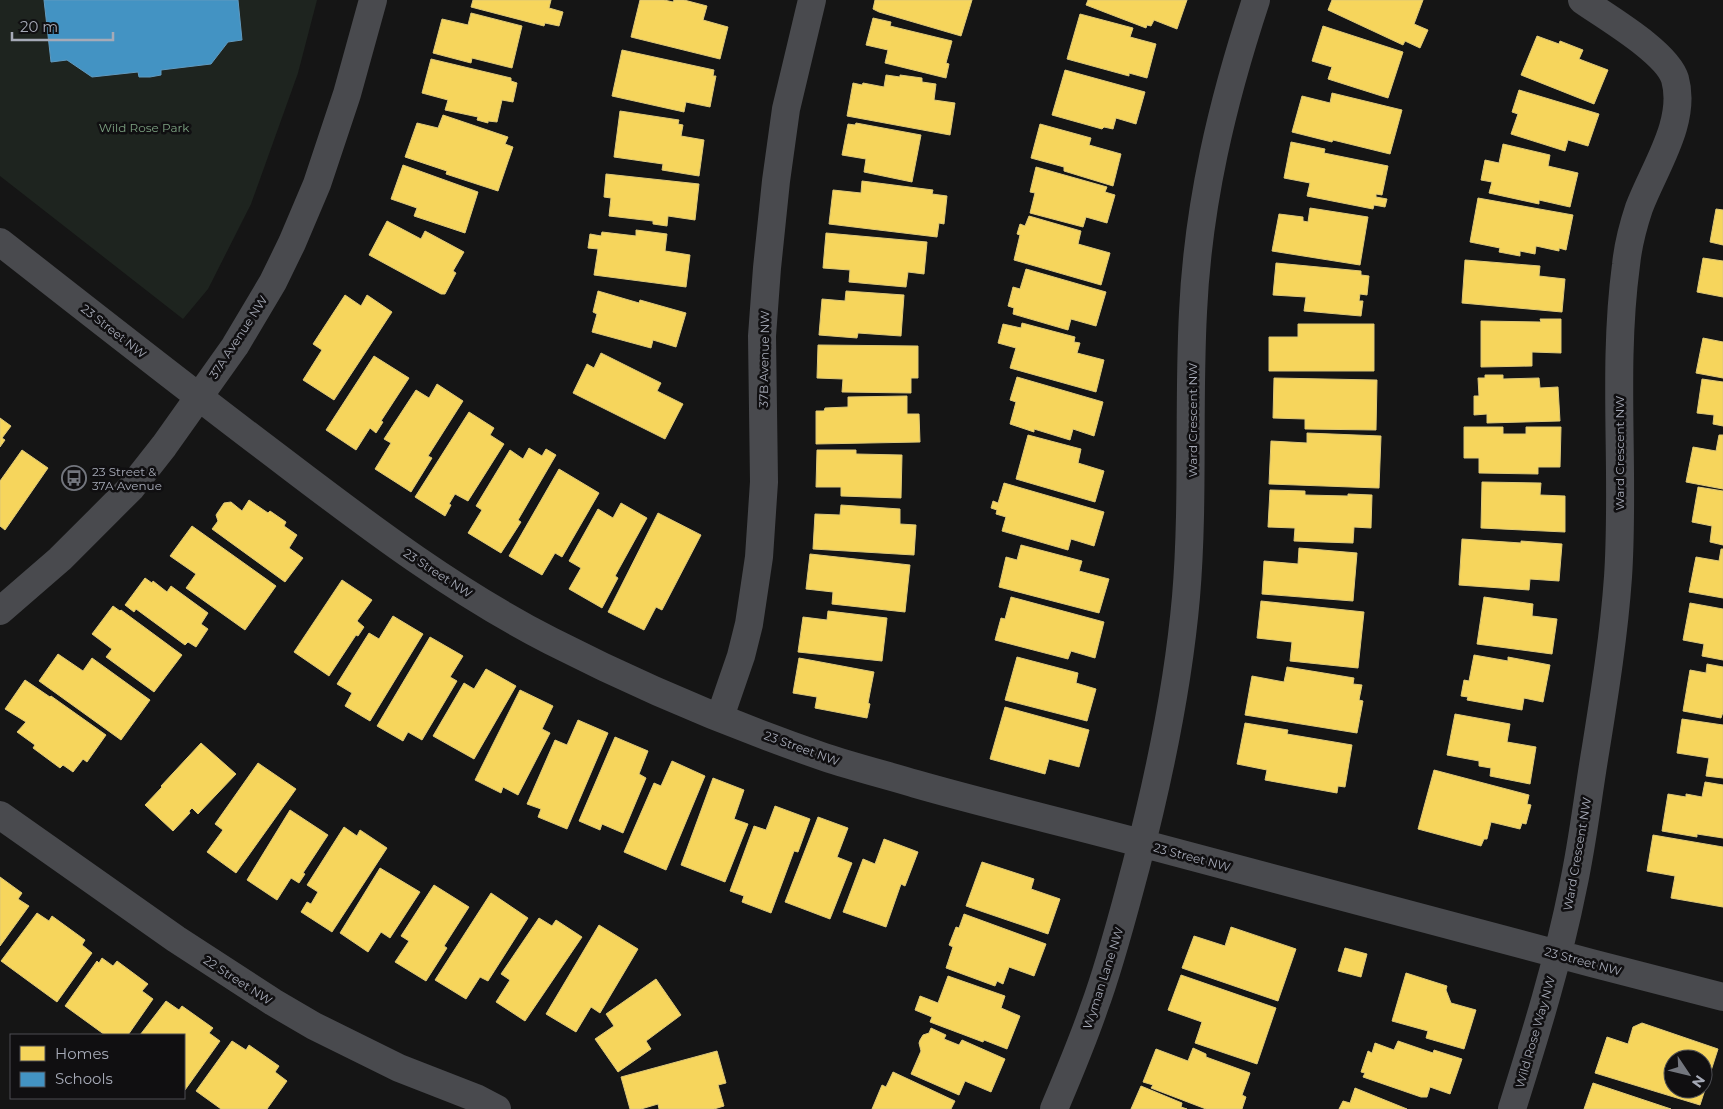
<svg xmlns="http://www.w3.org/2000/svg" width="1723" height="1109" viewBox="0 0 1723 1109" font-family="Montserrat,sans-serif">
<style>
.green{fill:#1e241f}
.homes{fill:#f6d55c;stroke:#dec877;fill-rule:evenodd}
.schools{fill:#4393c3;stroke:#619abf}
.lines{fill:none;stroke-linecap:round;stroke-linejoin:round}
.minor{stroke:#494a4e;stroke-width:28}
.labels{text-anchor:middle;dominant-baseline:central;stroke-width:5;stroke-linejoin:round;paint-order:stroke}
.park-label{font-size:12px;fill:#7da282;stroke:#100f11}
.street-label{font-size:12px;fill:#a6aab7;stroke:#100f11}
.poi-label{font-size:12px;fill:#a6aab7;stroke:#100f11;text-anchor:start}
</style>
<rect width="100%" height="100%" fill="#151515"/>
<!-- green -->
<path class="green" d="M0,0H317L298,73L251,204L208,289L183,319L0,176Z"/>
<!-- homes -->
<path class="homes" d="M473,0H551L549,8L563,12L559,26L545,23L544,26L471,7Z
M640,0H664L673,2L674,0H684L707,6L703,20L728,27L720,59L631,37Z
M875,0H972L961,36L879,12L873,9Z
M1088,0H1187L1177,29L1154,20L1151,26L1147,25L1146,28L1086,5Z
M1332,0H1423L1414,24L1428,30L1420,48L1405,41L1403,45L1328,10Z
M471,13L522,26L512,68L472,58L471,63L433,53L442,19L468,25Z
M1080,14L1133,28L1130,37L1156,44L1147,78L1129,73V76L1067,59Z
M873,18L891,22L890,26L952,41L946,63L949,64L946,78L885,63L888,50L866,45Z
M1323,26L1403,52L1388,98L1328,79L1332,67L1312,61Z
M1537,36L1559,44L1560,41L1583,50L1579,59L1608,70L1594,104L1521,75Z
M622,50L714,70L713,76H716L710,107L686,102L684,112L612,96Z
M431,59L511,78V81L517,83L513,102L502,100L497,122L488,121V123L477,120L478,117L445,110L448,100L422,93Z
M1065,70L1145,92L1136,124L1116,118L1113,129L1104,127L1102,129L1052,115Z
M886,75L900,77V75L922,78V82L936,84L934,100L955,103L950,135L847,116L853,83L862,85L863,83L884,87Z
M1519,90L1599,114L1588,146L1568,140L1565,151L1511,134L1518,114L1512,112Z
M1332,93L1402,110L1390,154L1333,140L1332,142L1292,132L1302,96L1330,103Z
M620,111L679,120L678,124L683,125L681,136L704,140L699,176L662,170L663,164L614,157Z
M443,115L508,137L505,144L513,147L498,191L446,174L447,171L405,157L417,123L438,128Z
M856,123L921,135L912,182L864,172L866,159L842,155L848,124L855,125Z
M1040,124L1091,138L1089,145L1121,154L1113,186L1064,171V167L1031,158Z
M1291,142L1325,149L1324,153L1388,166L1382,195L1376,194V197L1387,199L1385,207L1374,205L1373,209L1307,196L1310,183L1284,178Z
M1503,144L1550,155L1548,166L1578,173L1570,207L1539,200V204L1489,193L1492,182L1481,180L1485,160L1499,163Z
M403,165L478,192L465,233L414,216L417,208L391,199Z
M1036,167L1107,187L1105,192L1115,195L1107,223L1086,217L1083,227L1030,213L1035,193L1030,192Z
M606,174L699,184L695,220L668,216L667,226L653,224V221L609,216L611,198L604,197Z
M862,181L933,190L932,194L947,196L944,224L939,223L937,237L829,224L833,190L861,193Z
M1478,198L1573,215L1566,250L1559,248V251L1536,246L1535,254L1520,251V256L1499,252L1500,248L1470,242Z
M1310,208L1368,217L1360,265L1272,251L1279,214L1303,217V221L1308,222Z
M1716,209L1723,210V245L1710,242Z
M1029,216L1081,231L1078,244L1110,253L1101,285L1014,260L1020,235L1017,234L1020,224L1025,226Z
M387,221L421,239L425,231L464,252L453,271L456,273L445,294H441L369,255Z
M636,230L667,234L665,251L690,255L686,287L594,275L598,249L588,248L590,234L601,236L602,232L636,236Z
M826,233L927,242L924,274L908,272L906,287L849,282L850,270L823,268Z
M1703,258L1723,261V297L1697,292Z
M1465,260L1540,266L1539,276L1565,279L1562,312L1462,303Z
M1276,263L1361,271V275L1369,276L1367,295L1360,294L1359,301H1363L1361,316L1304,311L1306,297L1273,295Z
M1026,269L1106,292L1096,326L1071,319L1068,330L1013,314L1014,308L1008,306L1013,287L1020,289Z
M598,291L639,303L640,300L686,313L676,347L653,340L651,348L592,332L597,314L593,312Z
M846,291L904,295L901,336L858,333L857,338L819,335L822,299L845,301Z
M345,295L361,306L367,295L392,312L334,400L303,380L322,350L313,344Z
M1540,319H1561V353L1532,352V366L1481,367V321L1541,322Z
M1022,323L1075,337L1074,342L1080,343L1077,353L1104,360L1096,392L1010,368L1016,348L998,343L1003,324L1021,328Z
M1298,324H1374V371H1269V337H1298Z
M1703,338L1723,342V378L1696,373Z
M818,345L918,346V378H911V393L842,392L843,379L817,378Z
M601,353L661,383L657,391L683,404L665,439L573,393L587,364L594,368Z
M374,356L409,378L381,421L383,422L376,433L370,428L356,450L326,430Z
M1485,375H1503V379L1539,378L1540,388L1558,387L1560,421L1487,423V414L1474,415V396H1479L1478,378H1485Z
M1017,377L1103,402L1094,436L1073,429L1070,440L1034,429V432L1010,424L1016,402L1010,400Z
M1274,378L1377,380L1376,430L1305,429V419L1273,418Z
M1702,379L1723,382V426L1713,424L1714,415L1697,413Z
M437,384L463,401L428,456L432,458L411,492L375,469L391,443L384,439L416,390L429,398Z
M907,396V414H919L920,442L816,444V411H824L825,408L848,407V397Z
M469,412L494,428L490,435L504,444L468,501L455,494L449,504L451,505L445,516L415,497Z
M0,418L11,426L2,438L5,440L0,447Z
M1464,427H1503V434H1526V427H1561L1560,467H1538V474L1479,473V458H1464Z
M1307,433L1381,436L1379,488L1269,484L1271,441L1307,443Z
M1028,435L1081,449L1078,463L1104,471L1095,502L1016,479Z
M1719,435H1723V489L1686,482L1693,447L1716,451Z
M529,448L542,456L546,449L556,455L518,520L521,522L501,553L468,533L482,510L476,506L510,450L523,459Z
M22,450L48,468L5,530L0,526V481Z
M817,450H856V454L902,455L901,498L841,496V487H816Z
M559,469L599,493L562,557L555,553L542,575L509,556Z
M1482,482L1541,483L1540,495L1565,496V532L1481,528Z
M1004,483L1104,512L1094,546L1071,539L1068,550L1002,531L1006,517L996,514L997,510L991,508L993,501L998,503Z
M1698,487L1723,491V545L1710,542L1712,526L1692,522Z
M1270,490L1305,491V495L1348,496V494L1372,495L1371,528L1354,527L1353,543L1294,541L1295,528L1268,527Z
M249,500L268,513L270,511L286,522L284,526L297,535L289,548L303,558L285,582L212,529L218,521L216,515L224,503L231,502L242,511Z
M621,503L647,518L615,576L618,578L602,608L569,589L581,568L569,561L598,509L613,518Z
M841,505L900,509V524L916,525L914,555L813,549L815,514L840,515Z
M658,513L701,535L662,610L656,607L644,630L608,612Z
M192,526L276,586L245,630L186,588L196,574L170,556Z
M1462,539L1521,543V541L1562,544L1559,581L1530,579L1529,590L1459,585Z
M1021,545L1082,561L1079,571L1109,579L1099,613L999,587L1006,557L1017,560Z
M1299,548L1357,553L1353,601L1262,594L1264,561L1298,564Z
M1721,549H1723V598L1689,592L1696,557L1719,561Z
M810,554L910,565L905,612L832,604L833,592L806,589Z
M145,578L152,583L153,581L167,592L171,586L208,613L201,624L208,629L196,647L188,642L185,645L136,609L134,612L125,605Z
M342,580L372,600L357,621L364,627L358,636L356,635L329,676L294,652Z
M1011,597L1104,622L1095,658L1071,651L1068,659L995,640L1001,618L1005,619Z
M1484,597L1533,604L1532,616L1557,619L1552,654L1477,644Z
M1261,601L1364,612L1358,668L1290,661L1292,642L1257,638Z
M1690,603L1723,609V660L1702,656L1704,644L1683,640Z
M113,606L120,611L121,610L182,655L154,692L106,657L112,649L92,634Z
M828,611L887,618L882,661L798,652L803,617L827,620Z
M393,616L423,634L370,721L345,706L352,693L337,684L369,633L379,639Z
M430,637L463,656L450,677L457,681L422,740L408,732L403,741L377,726Z
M58,654L83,671L92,658L150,700L121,740L39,681Z
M1474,655L1508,661V657L1550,665L1543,702L1524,698L1522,710L1467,700L1468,697L1461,696L1464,680L1469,681Z
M1017,657L1078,673L1076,683L1096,689L1087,721L1005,700Z
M799,658L874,672L868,703L870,704L867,718L815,708L817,697L793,693Z
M1707,664L1723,667V712L1721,718L1683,711L1690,670L1706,673Z
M1287,667L1354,678L1353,684L1362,685L1359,700L1363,701L1357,733L1245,715L1252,676L1284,682Z
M486,669L516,686L474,759L433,736L464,683L474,689Z
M25,680L50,697L51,696L106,735L87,762L83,759L73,772L63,765L60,768L33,748L35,745L17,732L26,722L5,709Z
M520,690L553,706L542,729L550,733L518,795L503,787L501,793L475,780Z
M1005,707L1089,730L1079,767L1049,759L1045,774L990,759Z
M1455,714L1510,724L1507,742L1536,747L1530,784L1490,776L1491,768L1479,766V761L1447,755Z
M1682,719L1723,725V778L1706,776L1709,758L1677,753Z
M578,720L608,733L567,829L538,817L541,809L527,804L555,740L567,745Z
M1245,723L1288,730L1287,734L1352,745L1345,787L1338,786L1337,793L1265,780L1267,770L1237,764Z
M615,737L648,751L639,774L646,778L623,833L602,824L600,830L579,821Z
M201,743L236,774L198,814L192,808L189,811L190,813L173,831L145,805L162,787L161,786Z
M672,761L705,776L666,870L624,852L654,783L661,786Z
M258,763L296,789L236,873L207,852L223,830L215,824Z
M1434,770L1529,795L1527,804L1531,805L1526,824L1522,823L1520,829L1491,822L1487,839H1484L1481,846L1418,829Z
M713,778L744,790L734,819L748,824L725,882L681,865Z
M1705,782L1723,785V838L1697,834V837L1662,831L1668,794L1686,797V794L1702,797Z
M775,806L810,819L798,852L794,851L771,913L742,902L744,896L730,891L754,826L766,830Z
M290,810L328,835L303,873L305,874L299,883L291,878L277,900L247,880Z
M818,817L848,828L837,857L852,863L830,919L785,902Z
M344,827L357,836L360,830L387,848L332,932L301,912L307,902L311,904L318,892L307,885Z
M1653,835L1723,847V907L1671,898L1675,876L1647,871Z
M884,839L918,852L905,886L901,884L886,927L843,912L863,859L875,864Z
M982,862L1034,879L1031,889L1060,899L1048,934L966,906Z
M380,868L420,892L390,938L381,932L368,952L340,933Z
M0,877L22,893L18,899L29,906L0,946Z
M434,885L469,907L444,946L447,948L426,981L395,962L409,941L401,936Z
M491,893L528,918L488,981L480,977L466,999L435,980Z
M37,913L49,921L52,916L85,940L82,945L92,953L57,1002L1,961Z
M964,914L1046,944L1034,976L1009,967L1003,984L997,981L995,986L946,968L953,947L949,945L956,927L959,928Z
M539,918L552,926L556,920L582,937L525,1021L496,1002L510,980L501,974Z
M599,925L638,949L600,1013L591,1007L576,1032L546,1014Z
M1231,927L1296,949L1278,1001L1182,968L1194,936L1225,946Z
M1345,948L1367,954L1361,977L1338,971Z
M102,958L113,966L117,961L148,984L142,991L153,999L128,1035H105L65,1006L97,961L99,963Z
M1406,973L1447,986L1446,990L1451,1003L1476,1010L1464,1049L1426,1038L1428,1031L1392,1021Z
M1181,975L1276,1008L1257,1064L1195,1043L1202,1022L1168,1010Z
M948,976L1005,996L1001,1008L1020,1016L1007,1049L984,1040L983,1042L930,1022L932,1017L915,1010L920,996L938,1003Z
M656,979L681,1015L646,1041L651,1049L618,1072L595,1039L614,1026L606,1014Z
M166,1001L179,1010L182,1006L213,1028L209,1033L220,1041L185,1090L184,1035H140Z
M1642,1023L1718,1049L1700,1105L1595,1073L1607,1037L1628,1044L1633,1027ZM1673,1059H1703V1089H1673Z
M931,1028L946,1035L944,1039L959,1045L962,1040L1005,1059L991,1092L965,1081L959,1095L911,1074L921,1051L919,1043L920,1040L923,1035L929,1033Z
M232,1041L246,1050L249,1045L279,1066L275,1072L287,1081L267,1109H221L196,1091Z
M1398,1041L1433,1053L1434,1050L1462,1059L1450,1094L1430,1087L1427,1097H1421L1363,1077L1365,1073L1361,1072L1368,1051L1372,1053L1375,1043L1394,1050Z
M1193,1048L1206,1054V1057L1250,1073L1242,1095L1246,1097L1242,1109H1206L1151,1088L1153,1085L1143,1082L1156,1049L1188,1061Z
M717,1051L726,1083L718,1085L724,1106L714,1109H659L658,1104L641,1109H630L621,1077Z
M893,1072L955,1101L951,1109H872L882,1085L886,1087Z
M1593,1083L1671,1109H1584Z
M1141,1086L1182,1103L1181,1107L1187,1109H1131Z
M1355,1088L1407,1109H1339L1343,1101L1350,1103Z"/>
<!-- schools -->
<path class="schools" d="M44,0H238L242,40L228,42L211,64L161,70V75L150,77H139L138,72L92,77L67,60L51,62Z"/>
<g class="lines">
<!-- minor -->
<path class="minor" d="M0,242C96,317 191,392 288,465C372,529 457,593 551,641C639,686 731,725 824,757C854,767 886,775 916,784C993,806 1071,824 1148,845C1340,896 1531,948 1723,997
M0,611L60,559L131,488L164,446L235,346L273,282L292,243L317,184L347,94L373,0
M720,717L741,656L749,624L759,557L764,482L762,336L767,268L776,181L786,109L812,0
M0,815L176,939L273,1002L314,1026L399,1068L476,1098L497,1109
M1054,1109C1068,1076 1082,1043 1094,1008C1111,962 1123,914 1136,866C1159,778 1178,688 1186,597C1194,502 1188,407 1193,312C1198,204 1222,103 1256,0
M1512,1109C1535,1036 1558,962 1573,887C1583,841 1588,794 1596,747C1605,691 1614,634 1618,577C1625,473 1612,369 1626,265C1628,245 1633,226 1639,208C1654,168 1687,122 1675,79C1667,52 1606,17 1582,0"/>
</g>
<!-- icons -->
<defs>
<symbol id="bus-ring" viewBox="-11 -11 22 22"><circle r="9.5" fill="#100f11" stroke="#73767e" stroke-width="1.5"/><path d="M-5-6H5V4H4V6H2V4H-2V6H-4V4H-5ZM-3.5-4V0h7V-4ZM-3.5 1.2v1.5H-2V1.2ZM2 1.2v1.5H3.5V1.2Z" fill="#73767e"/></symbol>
</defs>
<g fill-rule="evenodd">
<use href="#bus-ring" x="60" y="464" width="28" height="28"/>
</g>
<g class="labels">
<!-- park labels -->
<g class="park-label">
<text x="144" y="127">Wild Rose Park</text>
</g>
<!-- street labels -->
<g class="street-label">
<text transform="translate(114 331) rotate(38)">23 Street NW</text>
<text transform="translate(238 337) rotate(-57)">37A Avenue NW</text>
<text transform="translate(764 359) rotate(-89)">37B Avenue NW</text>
<text transform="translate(1192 420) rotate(-90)">Ward Crescent NW</text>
<text transform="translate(1619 453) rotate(-90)">Ward Crescent NW</text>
<text transform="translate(438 573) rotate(33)">23 Street NW</text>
<text transform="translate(802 748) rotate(20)">23 Street NW</text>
<text transform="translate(1577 854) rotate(-80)">Ward Crescent NW</text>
<text transform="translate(1192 857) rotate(15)">23 Street NW</text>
<text transform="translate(1583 961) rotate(15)">23 Street NW</text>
<text transform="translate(1103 978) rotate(-72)">Wyman Lane NW</text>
<text transform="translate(238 980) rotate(33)">22 Street NW</text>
<text transform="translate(1535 1032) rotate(-74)">Wild Rose Way NW</text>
</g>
<!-- poi labels -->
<g class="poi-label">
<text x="92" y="471">23 Street &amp;<tspan x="92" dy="14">37A Avenue</tspan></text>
</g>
</g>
<!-- legend -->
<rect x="10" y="1034" width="175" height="65" fill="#100f11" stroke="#4c4d53"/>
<rect x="20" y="1046" width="25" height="15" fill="#f6d55c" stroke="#4c4d53"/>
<text x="55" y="1059" font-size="15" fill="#a6aab7">Homes</text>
<rect x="20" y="1072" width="25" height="15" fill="#4393c3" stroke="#4c4d53"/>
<text x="55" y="1084" font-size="15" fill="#a6aab7">Schools</text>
<!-- north arrow -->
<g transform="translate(1688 1074) rotate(125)"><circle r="24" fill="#100f11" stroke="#4c4d53"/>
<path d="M0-4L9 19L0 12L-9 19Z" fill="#73767e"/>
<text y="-8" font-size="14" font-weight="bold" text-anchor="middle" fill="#a6aab7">N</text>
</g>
<!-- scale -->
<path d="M12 32v8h101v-8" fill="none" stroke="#a6aab7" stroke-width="2.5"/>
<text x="20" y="32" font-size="15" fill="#a6aab7" stroke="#100f11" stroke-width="4" paint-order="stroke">20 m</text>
</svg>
